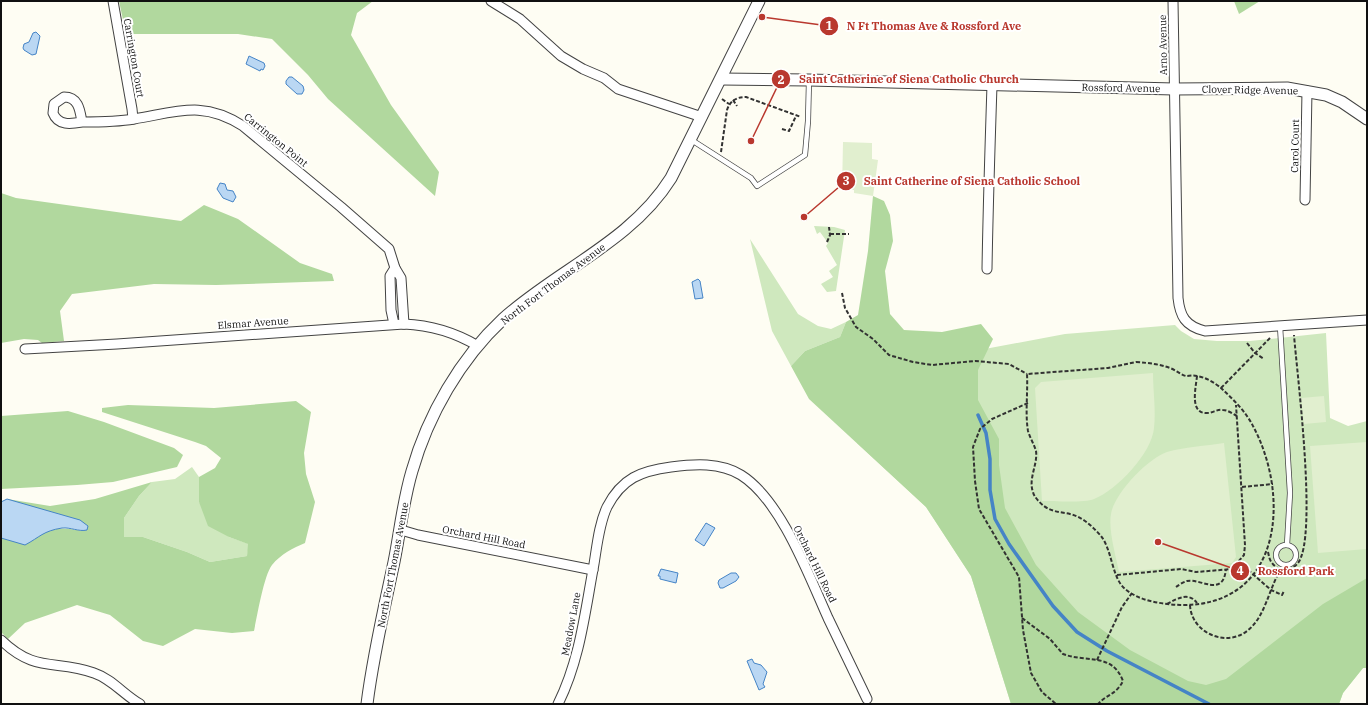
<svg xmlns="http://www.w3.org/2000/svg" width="1368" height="705" font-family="'IBM Plex Serif',serif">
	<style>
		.green { fill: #cfe8be }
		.forest { fill: #b1d89e }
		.pitch { fill: #e1efcf }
		.water { fill: #bad7f3; stroke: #4584c6 }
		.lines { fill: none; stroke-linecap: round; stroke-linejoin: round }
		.stream { stroke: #4584c6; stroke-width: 3.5 }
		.service-casing { stroke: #434343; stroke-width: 6 }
		.minor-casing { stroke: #434343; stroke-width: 11 }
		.tertiary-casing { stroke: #434343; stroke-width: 13 }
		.path { stroke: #323232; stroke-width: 2; stroke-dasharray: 4 2; stroke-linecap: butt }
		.service { stroke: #fff; stroke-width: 4.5 }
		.minor { stroke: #fff; stroke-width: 9 }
		.tertiary { stroke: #fff; stroke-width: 11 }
		.labels { text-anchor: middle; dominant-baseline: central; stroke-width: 4; stroke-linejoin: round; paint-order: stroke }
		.street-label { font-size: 10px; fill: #101010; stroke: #fff }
		.leader { fill: none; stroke: #b9382e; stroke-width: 1.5 }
		.callout-dot { fill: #b9382e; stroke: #fff; stroke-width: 1.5 }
		.mark-label { font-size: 12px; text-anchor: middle; font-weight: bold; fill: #fff }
		.callout-label { font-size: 11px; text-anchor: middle; font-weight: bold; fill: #b9382e; stroke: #fff; stroke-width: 4; stroke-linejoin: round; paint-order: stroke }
	</style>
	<rect width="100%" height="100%" fill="#fefdf3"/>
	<g class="green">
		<polygon points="814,226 834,227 845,230 836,291 827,292 821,284 833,277 829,271 837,265 826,246 828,243 820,232 817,234"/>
		<polygon points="750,239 798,314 818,326 831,329 846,322 840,337 805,351 791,366 772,331"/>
		<polygon points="1175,325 1181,331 1194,339 1217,341 1250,341 1326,333 1330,418 1348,426 1367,421 1367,668 1363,668 1343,693 1339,704 1011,704 971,576 926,507 857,443 958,354 1065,334"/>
		<polygon points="192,467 199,477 199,502 229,537 249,544 247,556 210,562 187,552 143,537 124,537 124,518 139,496 152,482 175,479"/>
	</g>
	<g class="forest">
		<polygon points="119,1 373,1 357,13 351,35 391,105 439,172 435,196 328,99 308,75 272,39 238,34 126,34"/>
		<polygon points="1234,1 1260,1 1239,14"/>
		<polygon points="1,193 16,198 181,221 204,205 238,219 300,263 332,274 334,281 216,285 154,284 72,294 60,311 64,341 42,343 38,340 24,339 1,343"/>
		<polygon points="873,196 884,201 890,215 893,241 885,271 890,314 904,330 942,332 981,324 993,339 978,370 978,400 999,439 999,465 1005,508 1036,565 1078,612 1130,650 1188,681 1206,685 1226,679 1323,604 1367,578 1367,668 1363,668 1343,693 1339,704 1011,704 971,576 926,507 809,399 791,366 805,351 840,337 846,322 858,315 868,251"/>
		<path d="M296,401L311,412L304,453L306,474L315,502L305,543C293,548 281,554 272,565C264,575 257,617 254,631L232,633L195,629L163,646L143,641L110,615L77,605L25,623L8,639L1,632V538L25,544C32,541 35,537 41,533C53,526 70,529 83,531L28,506L7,499L50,506L95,499L152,482L139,496L124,518V537H143L187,552L210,562L247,556L248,544L229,537L208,526L199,502V477L215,468L221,458L206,446L195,442L102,412V408L128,405L214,408Z"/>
		<polygon points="68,411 104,422 174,448 183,455 177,467 113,482 77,485 1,489 1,416"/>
	</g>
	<g class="pitch">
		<polygon points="843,142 872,143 872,159 878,160 873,196 854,193 854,190 842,190"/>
		<path d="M1153,373C1153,391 1156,410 1154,428C1152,453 1117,490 1094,499C1085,503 1054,501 1042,501L1035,388L1041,382Z"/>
		<polygon points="1324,396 1326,422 1304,424 1301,398"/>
		<polygon points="1367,442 1367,549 1318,553 1310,446"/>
		<path d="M1224,443L1236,557L1232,563L1119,572C1116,556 1108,530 1111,514C1114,494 1147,459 1167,452C1184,447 1206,446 1224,443Z"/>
	</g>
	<g class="water">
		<polygon points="36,32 40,36 36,54 32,55 24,50 23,48 24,44 29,42 33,33"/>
		<polygon points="249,56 264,63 265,66 263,70 261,69 260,71 246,64"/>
		<polygon points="289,77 292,77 303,86 304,90 302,94 297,94 286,84 286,81"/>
		<polygon points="220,183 225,184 227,190 233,191 236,197 233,202 223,198 217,189"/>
		<polygon points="698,279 700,281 703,298 695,299 692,282"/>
		<path d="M7,499L80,520L88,526L87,530C79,532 70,527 62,528C43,531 40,537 25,545L1,538V502Z"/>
		<polygon points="706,523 715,528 704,546 695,540"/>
		<polygon points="661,569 678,573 676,583 660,579 660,576 658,576"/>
		<polygon points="731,573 736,573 739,577 736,581 723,588 720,588 718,583 719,580"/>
		<polygon points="752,659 754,663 761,665 767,672 763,684 765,687 759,690 747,661"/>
	</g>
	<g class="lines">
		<polyline class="stream" points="978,415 986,433 990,459 990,490 995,519 1009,544 1053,606 1077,632 1107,651 1209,704"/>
		<defs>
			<g id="service">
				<polyline points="690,139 751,178 757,186 805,155 808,121 809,80"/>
				<polyline points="1280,326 1290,493 1287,545"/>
				<circle cx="1286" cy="555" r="10"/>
			</g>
			<g id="minor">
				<polyline points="113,1 132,109 133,119"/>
				<polyline points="491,1 520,19 561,56 583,69 604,78 618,89 702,117"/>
				<path d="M1173,1L1178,298C1180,316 1185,326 1205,331L1367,320"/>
				<path d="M82,122C71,124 58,126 53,113L54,104L64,97C79,97 80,111 82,122C99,122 117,122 134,119C177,112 203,100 243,126L341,207L389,249L395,268L401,278L404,324"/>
				<polyline points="1305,200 1307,91"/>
				<path d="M987,269C988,208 990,146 992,85"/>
				<polyline points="394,324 391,310 390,276 395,268"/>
				<path d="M25,349L117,344L404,324C429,325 456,333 478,346"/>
				<polyline points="401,530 418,535 593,570"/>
				<path d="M1,640C36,674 56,659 94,673C112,679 124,695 140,704"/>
				<path d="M558,704C580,660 585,612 594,564C597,546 599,524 607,507C622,478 641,471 671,467C694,464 720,462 741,475C781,500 809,576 828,618C841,645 854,672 867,699"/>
			</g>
			<g id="tertiary">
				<polyline points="721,79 809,80 1174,89 1287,88 1326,95 1342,102 1367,119"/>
				<path d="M367,704C373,656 384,609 394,562C400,532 403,501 412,471C428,415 460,359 503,319C557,270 631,242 671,178L759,1"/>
			</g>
		</defs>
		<use href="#service" class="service-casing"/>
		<use href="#minor" class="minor-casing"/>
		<use href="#tertiary" class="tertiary-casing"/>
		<g class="path">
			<polyline points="722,99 729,104"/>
			<polyline points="733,100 737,106"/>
			<polyline points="782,129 789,131 796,116"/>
			<path d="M721,152L727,110C730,101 736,97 746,97L801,117"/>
			<polyline points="830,234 849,234"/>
			<polyline points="827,242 830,235 829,227"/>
			<polyline points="842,293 845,308 856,327 873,339 889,355 913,362 932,365 975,361 1009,364 1027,374"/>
			<polyline points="1247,343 1255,353 1264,359"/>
			<path d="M1136,362C1149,363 1159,364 1170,368C1176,370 1181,375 1186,376C1189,376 1193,375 1197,376C1205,377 1215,383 1221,388C1233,399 1246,412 1253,426C1291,497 1282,607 1180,605C1161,604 1138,601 1124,588C1112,577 1112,550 1101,536C1093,527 1083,517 1070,514C1061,512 1052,512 1044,506C1040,503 1034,497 1033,492C1028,479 1038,464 1036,451C1034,444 1030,438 1028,431C1025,413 1028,392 1027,374L1108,368Z"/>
			<path d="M1197,376C1196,387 1189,414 1207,413C1213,413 1217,409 1223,410C1228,410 1233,414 1237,416"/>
			<polyline points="1221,388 1270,338"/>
			<polyline points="1028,403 992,419 980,429 973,447 975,481 979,509 1019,577 1023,630 1031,673 1042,692 1056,704"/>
			<polyline points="1242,487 1273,484"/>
			<path d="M1268,552C1269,556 1269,559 1272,563C1276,568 1281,571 1288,569C1292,568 1296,566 1298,563C1318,537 1297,374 1294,335"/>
			<polyline points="1239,562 1271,590 1282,595 1284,591"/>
			<polyline points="1117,575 1181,569 1196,572 1232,569 1244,555 1245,545 1236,405"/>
			<path d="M1176,587C1179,585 1183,582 1187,581C1201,578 1223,598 1226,569"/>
			<path d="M1167,604C1178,598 1189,592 1197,603"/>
			<path d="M1190,605C1191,632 1225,648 1247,631C1267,616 1269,584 1284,565"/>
			<path d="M1022,618L1050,639L1063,654C1086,663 1112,652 1123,681C1116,695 1107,694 1098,704"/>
			<polyline points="1097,660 1122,607 1132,593"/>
		</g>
		<use href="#service" class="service"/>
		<use href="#minor" class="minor"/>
		<use href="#tertiary" class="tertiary"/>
	</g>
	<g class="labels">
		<g class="street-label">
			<text transform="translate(1163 45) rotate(-91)">Arno Avenue</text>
			<text transform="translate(134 58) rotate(80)">Carrington Court</text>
			<text transform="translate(1121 88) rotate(1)">Rossford Avenue</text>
			<text transform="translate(1250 90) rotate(1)">Clover Ridge Avenue</text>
			<text transform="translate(276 140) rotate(39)">Carrington Point</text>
			<text transform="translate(1295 146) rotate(-89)">Carol Court</text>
			<text transform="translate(553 284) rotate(-37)">North Fort Thomas Avenue</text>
			<text transform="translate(253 323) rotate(-4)">Elsmar Avenue</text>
			<text transform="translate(484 537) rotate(11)">Orchard Hill Road</text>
			<text transform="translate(815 564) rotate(64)">Orchard Hill Road</text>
			<text transform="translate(393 565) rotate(-79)">North Fort Thomas Avenue</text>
			<text transform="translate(571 624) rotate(-79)">Meadow Lane</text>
		</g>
	</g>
	<path class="leader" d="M762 17L829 26M751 141L781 79M804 217L846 181M1158 542L1240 571"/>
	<g class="callout-dot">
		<circle cx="762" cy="17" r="4"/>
		<circle cx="751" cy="141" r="4"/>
		<circle cx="804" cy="217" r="4"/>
		<circle cx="1158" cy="542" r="4"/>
		<circle cx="829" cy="26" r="10"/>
		<circle cx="781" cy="79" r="10"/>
		<circle cx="846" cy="181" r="10"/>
		<circle cx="1240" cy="571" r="10"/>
	</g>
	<g class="mark-label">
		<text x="829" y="30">1</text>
		<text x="781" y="84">2</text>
		<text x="846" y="185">3</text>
		<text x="1240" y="575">4</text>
	</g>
	<g class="callout-label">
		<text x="934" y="30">N Ft Thomas Ave &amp; Rossford Ave</text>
		<text x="909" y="83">Saint Catherine of Siena Catholic Church</text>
		<text x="972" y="185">Saint Catherine of Siena Catholic School</text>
		<text x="1296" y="575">Rossford Park</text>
	</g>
	<rect width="1368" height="705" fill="none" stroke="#101010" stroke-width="4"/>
</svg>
